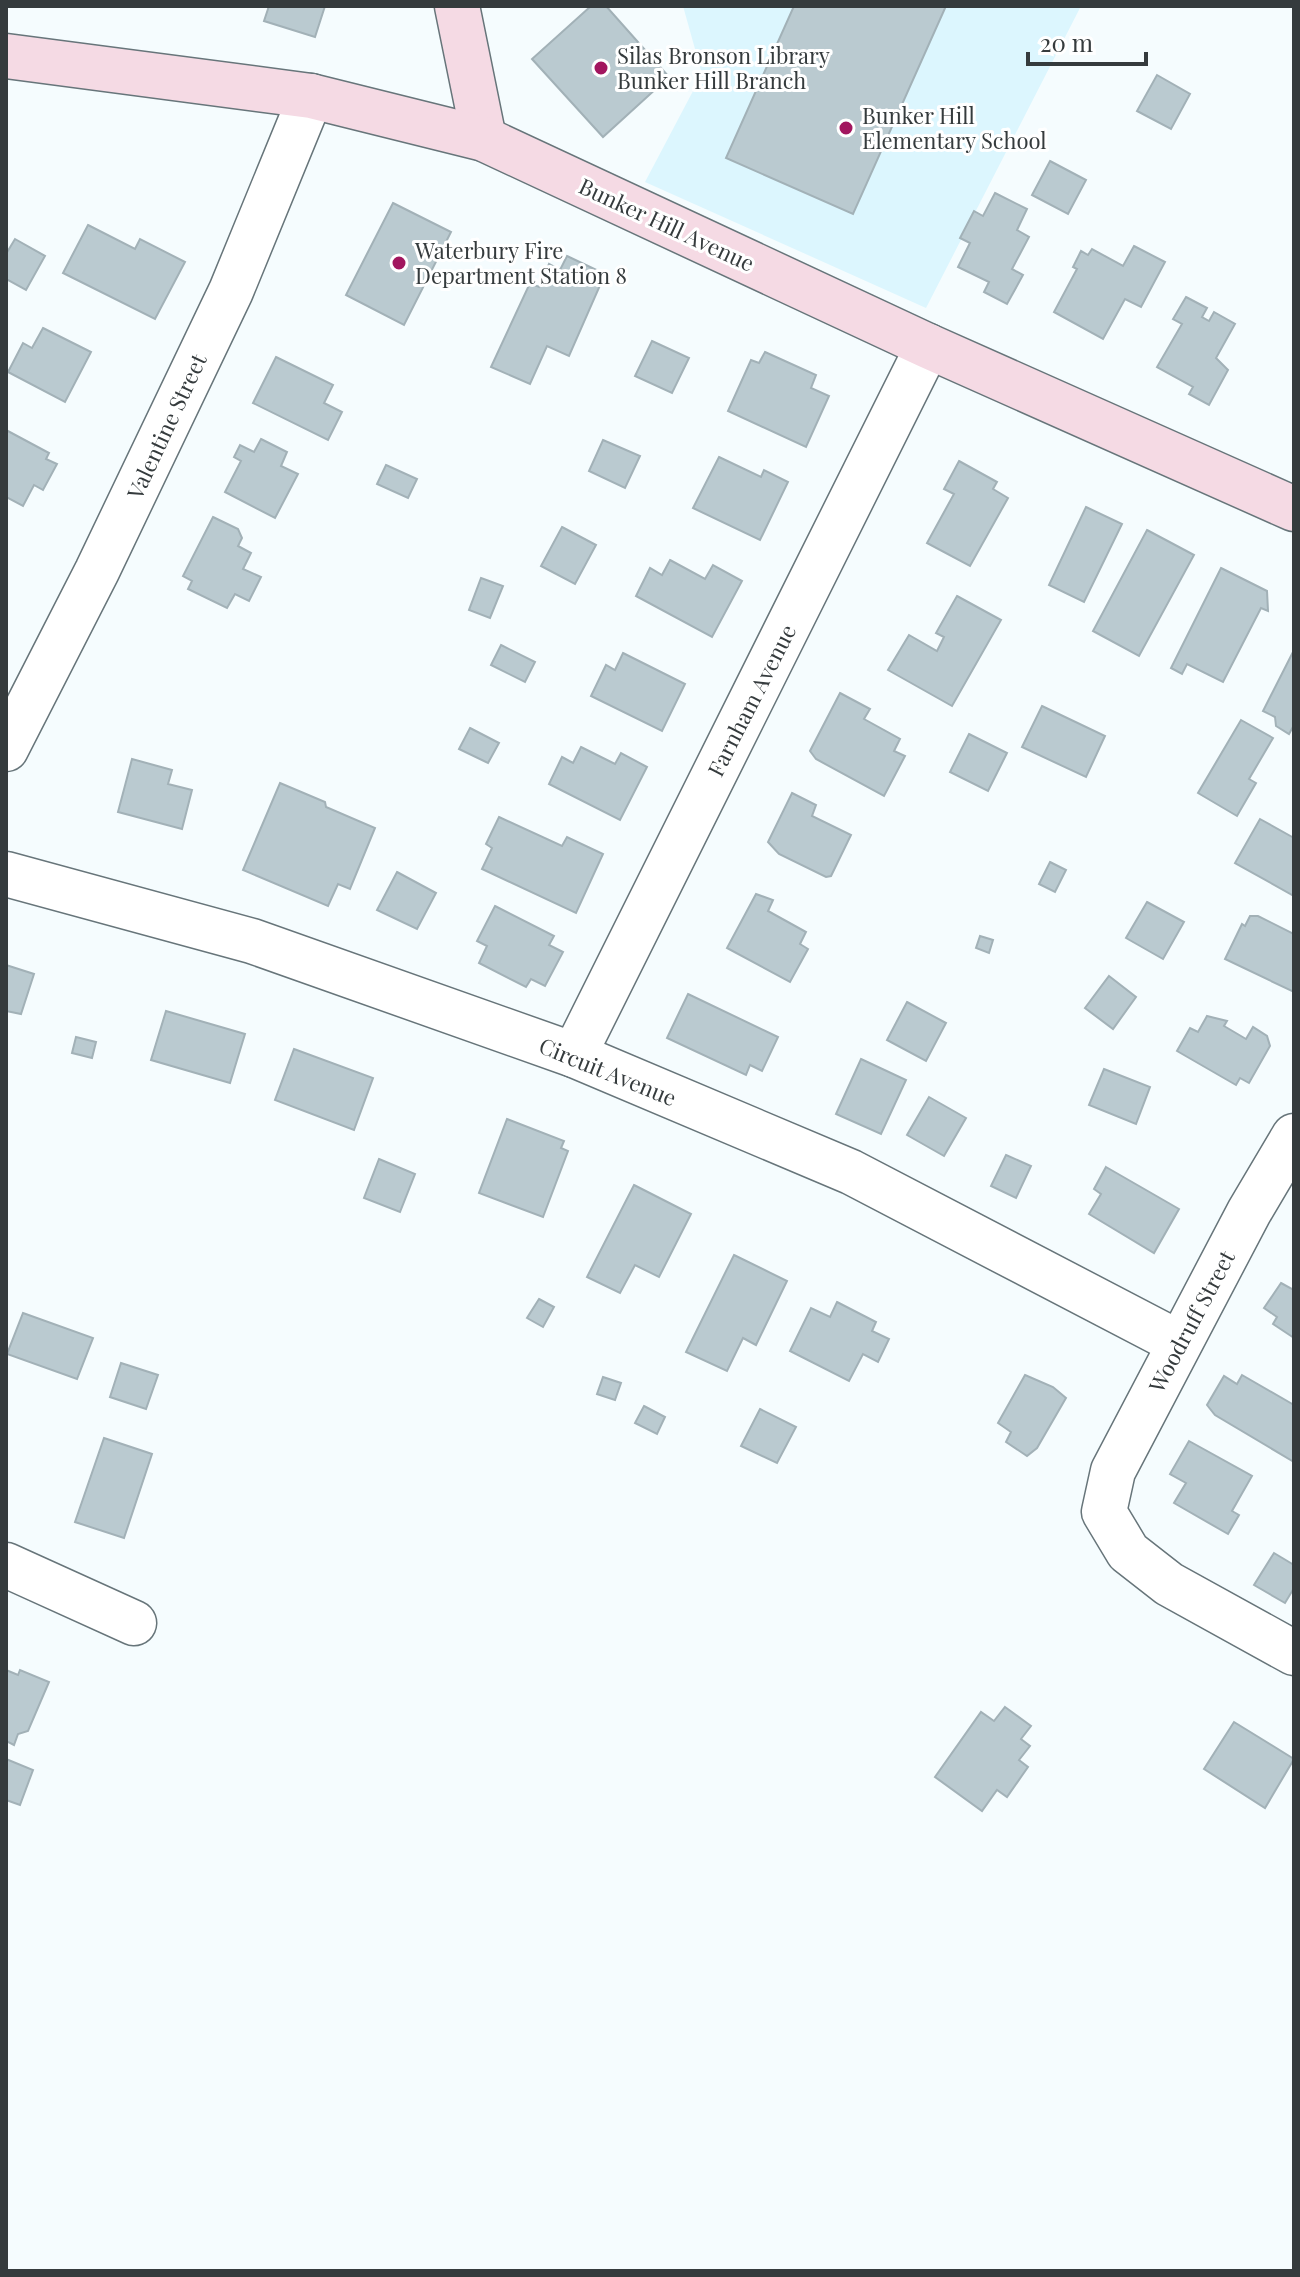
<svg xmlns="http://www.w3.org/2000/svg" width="1300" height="2277" font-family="'Playfair Display',serif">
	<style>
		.built { fill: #dcf6fe }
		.building { fill: #bacad0; stroke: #a2b1b7; stroke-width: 2 }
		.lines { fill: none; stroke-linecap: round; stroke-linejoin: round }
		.street-casing { stroke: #67757a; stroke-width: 47 }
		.secondary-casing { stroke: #67757a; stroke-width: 47 }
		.street { stroke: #fff; stroke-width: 44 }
		.secondary { stroke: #f5dae4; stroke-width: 44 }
		.poi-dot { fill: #a2165f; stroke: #fff; stroke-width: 3 }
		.labels { text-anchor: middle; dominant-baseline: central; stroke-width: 6; stroke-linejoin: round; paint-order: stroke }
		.poi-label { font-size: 22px; fill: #353b3d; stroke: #fff; text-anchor: start }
		.street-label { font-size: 22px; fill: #353b3d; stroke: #fff }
	</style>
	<rect width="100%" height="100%" fill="#f5fcfe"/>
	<polygon class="built" points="683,6 1081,6 926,308 645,182 702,74"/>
	<g class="building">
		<polygon points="269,6 325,6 315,37 264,21"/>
		<polygon points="591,6 606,6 669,77 603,137 532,59"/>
		<polygon points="794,6 946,6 853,214 726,158"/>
		<polygon points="1157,75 1190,94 1171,129 1137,111"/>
		<polygon points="1050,161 1086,180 1068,214 1032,195"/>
		<polygon points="995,193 1027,209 1017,230 1029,237 1012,269 1023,275 1007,304 984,292 989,282 958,267 970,243 960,238 974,211 983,216"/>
		<polygon points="393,203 451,232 404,325 346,295"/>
		<polygon points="88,225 135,249 140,239 185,262 155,319 63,273"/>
		<polygon points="15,239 45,256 26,290 6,279 6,254"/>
		<polygon points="1134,246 1165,262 1141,307 1125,299 1103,339 1054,312 1077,269 1073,267 1081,251 1088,255 1092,249 1123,266"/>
		<polygon points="567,256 605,274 569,356 547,346 530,384 491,367 530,283 539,287 549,264 560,270"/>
		<polygon points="1186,297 1207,308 1202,317 1209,321 1214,312 1235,324 1216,358 1228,370 1209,405 1189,394 1193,387 1157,367 1182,324 1173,319"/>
		<polygon points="43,328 91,352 65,402 8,372 23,343 32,348"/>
		<polygon points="652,341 689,358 672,393 635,376"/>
		<polygon points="765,352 816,375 811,388 829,396 806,447 728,411 751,360 759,363"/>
		<polygon points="276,357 333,385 324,403 342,412 328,440 253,403"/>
		<polygon points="6,430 49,453 46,459 57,464 43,490 34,485 23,506 6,497"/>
		<polygon points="261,439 287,452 281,466 298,474 275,518 225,492 241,461 234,457 240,445 254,452"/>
		<polygon points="603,440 640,456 625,488 589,471"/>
		<polygon points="719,457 761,477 764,470 788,482 760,540 693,508"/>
		<polygon points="959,461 997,482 993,489 1008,498 970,566 927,543 954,494 944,489"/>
		<polygon points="386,465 417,479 408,498 377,484"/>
		<polygon points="1086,507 1122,524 1084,602 1049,585"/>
		<polygon points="213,517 238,529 242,538 238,546 251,553 243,569 261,577 249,601 235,594 227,608 188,589 192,581 183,576"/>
		<polygon points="562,527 596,545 575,584 541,566"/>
		<polygon points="1147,530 1194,555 1139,656 1093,631"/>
		<polygon points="670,560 705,579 713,565 742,581 712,637 636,596 650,568 662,575"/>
		<polygon points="1221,568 1267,591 1268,611 1261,608 1223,682 1187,664 1182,674 1171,668"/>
		<polygon points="481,578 503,586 490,618 469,610"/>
		<polygon points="957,596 1001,620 952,706 888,670 909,635 937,651 944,637 936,633"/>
		<polygon points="501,645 535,662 525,682 491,665"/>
		<polygon points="1294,650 1294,725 1289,734 1276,726 1275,717 1263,711"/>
		<polygon points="623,653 685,684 662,731 591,696 606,665 615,670"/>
		<polygon points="840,693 870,709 864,719 900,739 894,751 905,756 884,796 816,759 810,751"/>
		<polygon points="1042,706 1105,736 1086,777 1022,747"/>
		<polygon points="1241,720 1273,738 1249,779 1256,783 1237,816 1198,793"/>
		<polygon points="470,728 499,743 488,763 459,749"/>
		<polygon points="969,734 1007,753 988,791 950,772"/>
		<polygon points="581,747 615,764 621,753 647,767 620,820 549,784 562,757 573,763"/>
		<polygon points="132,759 172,770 168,784 192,790 182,829 118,812"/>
		<polygon points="280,783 325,802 326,807 375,828 350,889 338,884 328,906 243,870"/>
		<polygon points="792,793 816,805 812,816 851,835 831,876 826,877 779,854 768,842"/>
		<polygon points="499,817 562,846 567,837 603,854 576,913 482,869 492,848 486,844"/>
		<polygon points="1260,819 1294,838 1294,896 1235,863"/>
		<polygon points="1050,862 1066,870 1055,892 1039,884"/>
		<polygon points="397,872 436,893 417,929 377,910"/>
		<polygon points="756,894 773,900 768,911 806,932 800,944 808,949 790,982 727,948"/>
		<polygon points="1147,902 1184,922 1163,959 1126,938"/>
		<polygon points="495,906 554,936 549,945 563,952 545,986 531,979 526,987 479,963 487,946 477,941"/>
		<polygon points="1250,916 1258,916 1294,934 1294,992 1225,959 1242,924 1245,926"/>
		<polygon points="980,936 993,940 989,953 976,948"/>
		<polygon points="6,965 34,974 21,1014 6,1011"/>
		<polygon points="1109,976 1136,997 1113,1029 1085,1008"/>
		<polygon points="688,994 778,1037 762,1071 750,1065 746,1075 667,1038"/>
		<polygon points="907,1002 946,1023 926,1061 887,1040"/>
		<polygon points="166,1011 245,1034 230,1083 151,1060"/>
		<polygon points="1207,1016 1227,1021 1224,1026 1246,1039 1253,1027 1267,1036 1270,1046 1249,1083 1240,1078 1236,1085 1177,1051 1190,1028 1198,1032"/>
		<polygon points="76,1037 96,1042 92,1058 72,1053"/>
		<polygon points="294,1049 373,1078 354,1130 275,1100"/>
		<polygon points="861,1059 906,1080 881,1134 836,1114"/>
		<polygon points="1104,1069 1150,1087 1136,1124 1089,1105"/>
		<polygon points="929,1097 966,1118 944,1156 907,1135"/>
		<polygon points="507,1119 564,1141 561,1148 568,1151 543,1217 479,1193"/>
		<polygon points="1006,1155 1031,1166 1016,1198 991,1186"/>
		<polygon points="379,1159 415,1174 400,1212 364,1198"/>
		<polygon points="1106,1167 1179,1209 1154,1253 1089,1214 1101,1194 1094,1189"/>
		<polygon points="634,1185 691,1214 659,1277 635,1265 620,1293 587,1277"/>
		<polygon points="734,1255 787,1281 756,1345 743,1338 727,1371 686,1352"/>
		<polygon points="1281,1283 1294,1290 1294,1338 1273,1324 1277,1317 1264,1308"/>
		<polygon points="539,1299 554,1307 543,1327 527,1318"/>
		<polygon points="837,1302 876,1322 872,1331 889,1339 878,1362 863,1354 849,1381 790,1351 811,1308 830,1317"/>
		<polygon points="23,1313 93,1338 77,1379 7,1354"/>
		<polygon points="121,1363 158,1375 146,1409 110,1397"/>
		<polygon points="1025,1375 1053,1387 1066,1398 1037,1448 1027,1456 1006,1442 1011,1432 998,1423"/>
		<polygon points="1242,1375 1294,1405 1294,1462 1215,1415 1207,1405 1224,1376 1237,1384"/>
		<polygon points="603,1377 621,1383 615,1400 597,1394"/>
		<polygon points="644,1406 665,1417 657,1434 635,1423"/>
		<polygon points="760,1409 796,1427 777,1463 741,1446"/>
		<polygon points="104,1438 152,1454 124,1538 75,1522"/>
		<polygon points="1189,1441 1252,1476 1232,1511 1239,1515 1228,1534 1174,1503 1186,1483 1170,1474"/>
		<polygon points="1274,1553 1294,1565 1294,1588 1285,1603 1254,1585"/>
		<polygon points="6,1670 18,1675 20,1670 49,1682 28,1731 18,1734 14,1745 6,1741"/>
		<polygon points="1005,1707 1031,1726 1021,1739 1030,1746 1019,1760 1028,1767 1007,1797 997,1790 982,1811 935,1777 981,1712 994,1721"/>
		<polygon points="1234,1722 1294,1759 1265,1808 1204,1769"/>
		<polygon points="6,1759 33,1770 20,1805 6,1800"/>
	</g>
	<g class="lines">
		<defs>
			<g id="street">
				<polyline points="6,749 97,571 231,291 311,96"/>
				<polyline points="6,874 252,941 574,1055 851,1172 1179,1343"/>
				<polyline points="574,1055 928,346"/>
				<polyline points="1294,1136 1249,1212 1113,1471 1104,1512 1128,1552 1169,1584 1294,1653"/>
				<polyline points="6,1565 134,1623"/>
			</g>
			<g id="secondary">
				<polyline points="457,6 484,139"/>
				<polyline points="6,56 311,96 484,139 928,346 1294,509"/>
			</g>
		</defs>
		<use href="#street" class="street-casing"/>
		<use href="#secondary" class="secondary-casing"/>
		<use href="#street" class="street"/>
		<use href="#secondary" class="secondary"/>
	</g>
	<g class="poi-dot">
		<circle cx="601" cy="68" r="8"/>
		<circle cx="846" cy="128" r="8"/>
		<circle cx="399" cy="263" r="8"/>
	</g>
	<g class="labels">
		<g class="poi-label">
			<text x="617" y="55">Silas Bronson Library<tspan x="617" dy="25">Bunker Hill Branch</tspan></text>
			<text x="862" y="115">Bunker Hill<tspan x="862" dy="25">Elementary School</tspan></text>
			<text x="415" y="250">Waterbury Fire<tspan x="415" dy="25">Department Station 8</tspan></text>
		</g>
		<g class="street-label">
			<text transform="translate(667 224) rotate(25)">Bunker Hill Avenue</text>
			<text transform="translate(166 426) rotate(-65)">Valentine Street</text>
			<text transform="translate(751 700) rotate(-63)">Farnham Avenue</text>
			<text transform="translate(608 1071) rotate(22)">Circuit Avenue</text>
			<text transform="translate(1191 1321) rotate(-62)">Woodruff Street</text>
		</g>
	</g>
	<rect width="1300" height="2277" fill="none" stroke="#353b3d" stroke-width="16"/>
	<path d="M1028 52v12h118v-12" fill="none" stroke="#353b3d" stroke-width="4"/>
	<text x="1040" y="52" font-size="24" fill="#353b3d" stroke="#ffffff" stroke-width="6" paint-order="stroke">20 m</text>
</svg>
